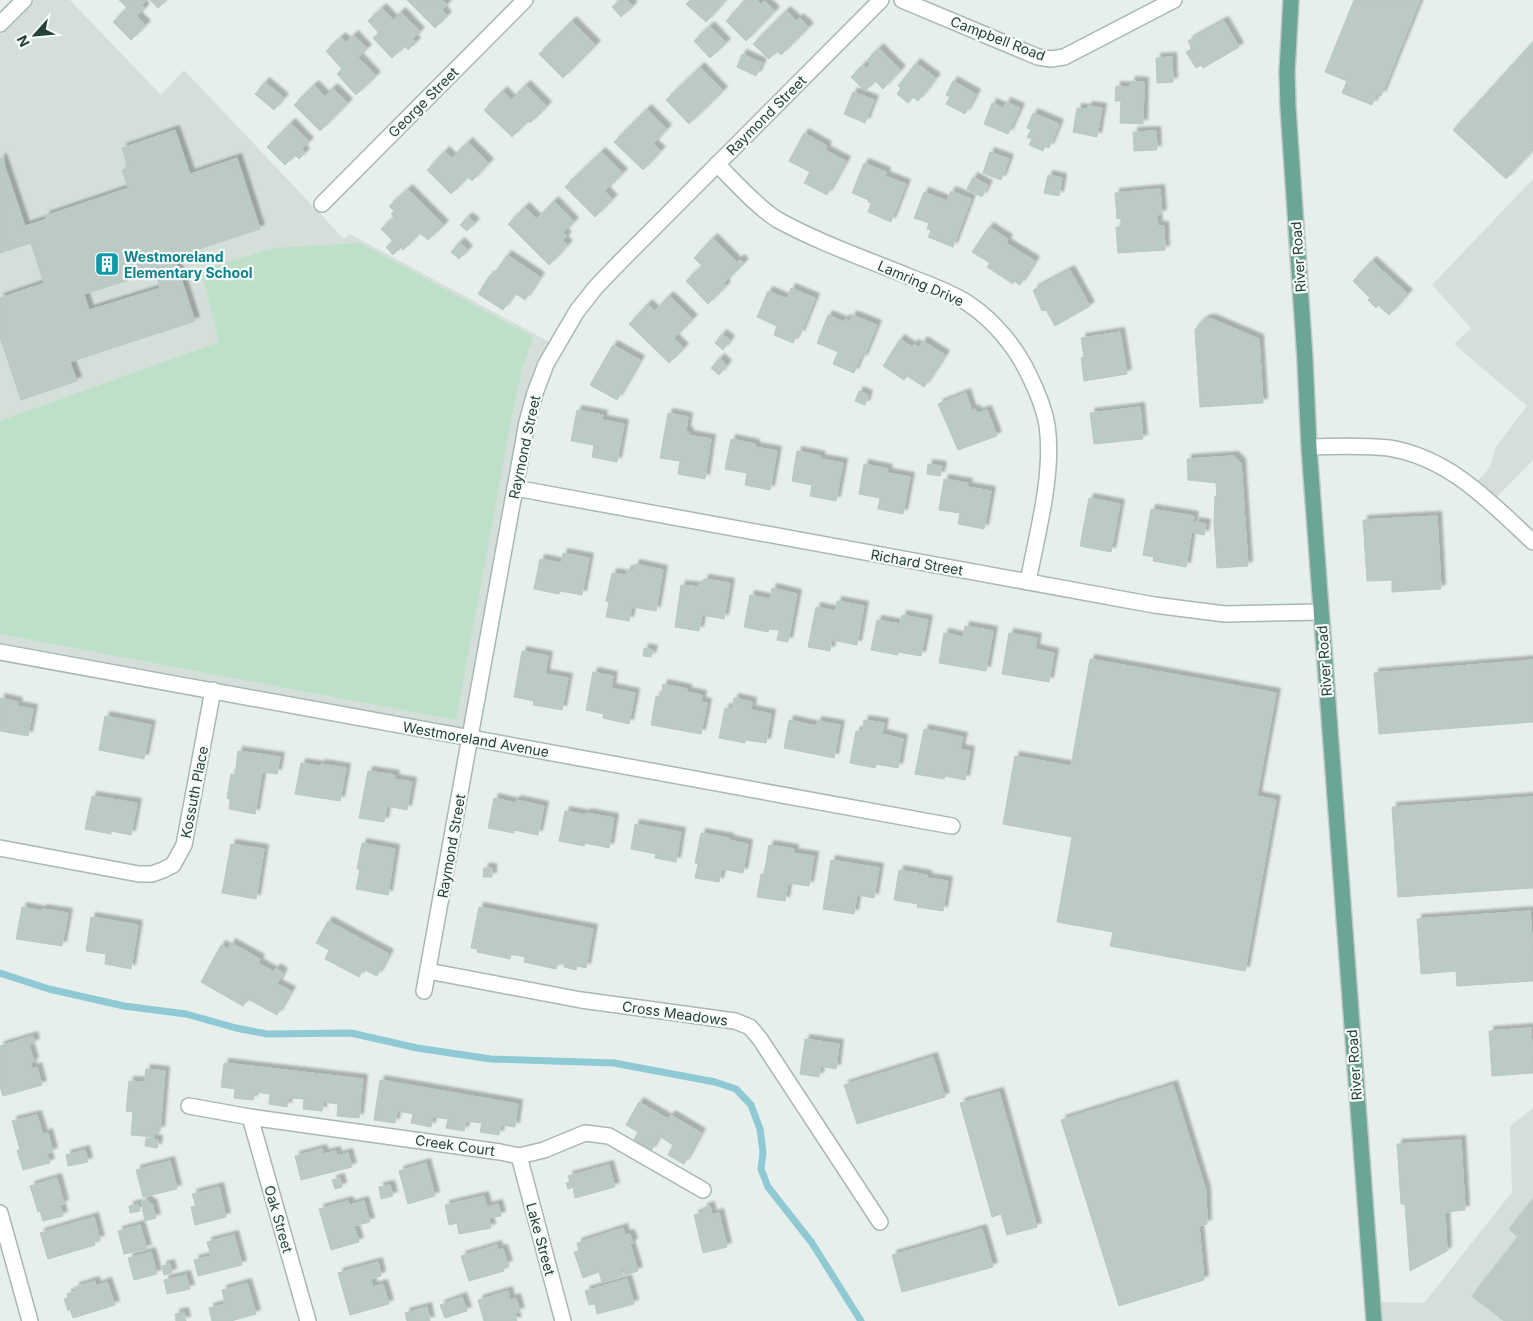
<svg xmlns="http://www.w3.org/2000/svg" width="1533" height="1321" font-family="Inter,sans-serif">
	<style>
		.built { fill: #d4dfda }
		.green { fill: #bfe0c8 }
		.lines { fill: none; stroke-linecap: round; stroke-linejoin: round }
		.stream { stroke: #8ec9d4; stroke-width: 7 }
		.building { fill: #bbcac4; stroke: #b8c9c2; fill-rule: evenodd; filter: url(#shadow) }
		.minor-casing { stroke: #a8b8b2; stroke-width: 18 }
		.major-casing { stroke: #c2cac8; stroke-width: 18 }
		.minor { stroke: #fff; stroke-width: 15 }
		.major { stroke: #6aa596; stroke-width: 15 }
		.labels { text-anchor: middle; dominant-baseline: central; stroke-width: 4.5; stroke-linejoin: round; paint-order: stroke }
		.street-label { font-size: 14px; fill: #24423a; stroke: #f7fbf9 }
		.culture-label { font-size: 14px; font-weight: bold; fill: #0d838f; stroke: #f7fbf9; text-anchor: start }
	</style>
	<defs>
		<filter id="shadow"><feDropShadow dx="4.5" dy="-4.5" stdDeviation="1" flood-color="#0004"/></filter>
	</defs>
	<rect width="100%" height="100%" fill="#e6efeb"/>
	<g class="built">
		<polygon points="24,0 70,0 161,95 184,70 344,239 350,234 555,345 546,364 470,738 0,652 0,24"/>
		<polygon points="1533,179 1533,460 1491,503 1472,486 1487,471 1491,464 1496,447 1527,406 1454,344 1471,328 1432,285"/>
		<polygon points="1533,1108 1533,1321 1374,1321 1372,1302 1424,1303 1512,1192 1510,1126"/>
	</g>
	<polygon class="green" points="360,243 533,337 522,370 514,405 456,720 0,634 0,421 219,342 201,270 274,248"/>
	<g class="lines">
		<polyline class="stream" points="0,973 49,989 124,1006 186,1014 236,1028 267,1034 351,1033 417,1048 491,1059 614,1063 715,1082 736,1089 751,1105 760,1129 763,1152 761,1169 768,1187 812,1243 861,1321"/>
	</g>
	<g class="building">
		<polygon points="119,0 147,0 142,5 145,8 137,16 146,25 131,40 113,22 127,8"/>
		<polygon points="150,0 166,0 158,8"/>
		<polygon points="407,0 443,0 447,4 442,10 447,16 435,28"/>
		<polygon points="620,0 627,0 633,6 621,17 612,7"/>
		<polygon points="690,0 726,0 706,22 686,4"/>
		<polygon points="745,0 757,0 761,4 764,1 775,11 746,41 726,21"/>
		<polygon points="1354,0 1420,0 1381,96 1377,94 1372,105 1342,93 1347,81 1325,72"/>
		<polygon points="382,8 393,20 401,12 420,32 413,39 416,42 408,50 405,46 392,58 373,38 379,33 368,21"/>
		<polygon points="786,11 797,21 799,18 809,27 781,55 777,51 769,59 753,44"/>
		<polygon points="572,21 596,45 563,78 539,54"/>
		<polygon points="1224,21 1239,47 1203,68 1201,65 1196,68 1186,52 1192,49 1188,41"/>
		<polygon points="710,26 726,43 710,58 694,41"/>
		<polygon points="354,35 367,49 358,57 376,76 356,95 337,74 342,69 326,51 341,37 346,42"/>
		<polygon points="1533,42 1533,150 1506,179 1453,130"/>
		<polygon points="879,48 901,70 883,89 875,81 865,91 851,77 863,65 866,68 870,64 867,60"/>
		<polygon points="742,54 762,63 756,76 737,67"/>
		<polygon points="1172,57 1173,82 1157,83 1156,58"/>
		<polygon points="916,63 936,78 918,101 913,97 908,103 897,94 901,88 898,86"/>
		<polygon points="700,67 723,91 689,124 666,100"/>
		<polygon points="953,81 976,94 965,114 946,104 950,97 946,95"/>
		<polygon points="1131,81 1144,82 1143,124 1120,123 1121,101 1115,101 1116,86 1130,87"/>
		<polygon points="265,82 284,98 274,110 255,94"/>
		<polygon points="314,85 325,96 333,88 348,103 320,131 294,105"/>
		<polygon points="526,85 547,106 530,123 528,121 512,137 484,110 503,91 511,100"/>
		<polygon points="853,92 874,100 865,123 844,114"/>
		<polygon points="1006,102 1020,108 1008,134 984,124 992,103 1004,108"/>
		<polygon points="1088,106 1102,108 1097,137 1073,132 1077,108 1087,109"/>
		<polygon points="647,109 667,129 653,144 661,151 643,170 614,142"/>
		<polygon points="1033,113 1059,124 1049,148 1045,146 1043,151 1029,145 1032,139 1027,137 1031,130 1027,128"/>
		<polygon points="291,123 309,142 302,149 305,153 299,159 295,155 285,165 267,147"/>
		<path d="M175,130L190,174L237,158L260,229L174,257L195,321L70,362L77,381L21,400L0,337V298L44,283L31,243L0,253V159L2,158L25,226L46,219L45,216L128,188L122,170L128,168L122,148ZM155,272L160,288L89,310L84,294Z"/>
		<polygon points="1156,131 1157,150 1134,151 1133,132"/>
		<polygon points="804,133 827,146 825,150 846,161 827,195 804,183 810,172 789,161"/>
		<polygon points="468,142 489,163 472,181 468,177 451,194 427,170 445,151 452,158"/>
		<polygon points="601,152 623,173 605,191 613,199 595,217 565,187"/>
		<polygon points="990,152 1009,159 1001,180 983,173"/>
		<polygon points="864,163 886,172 885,176 906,184 891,222 868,212 871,203 868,202 869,200 852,193"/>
		<polygon points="1048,175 1062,178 1059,196 1044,193"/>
		<polygon points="973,177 988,185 982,197 967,189"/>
		<polygon points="408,189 444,225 428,240 420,233 403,250 401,247 393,255 386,247 393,241 381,229 394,217 391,214 394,211 389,206"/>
		<polygon points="1160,189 1162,214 1157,215 1158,226 1164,226 1165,250 1118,253 1116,227 1121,227 1121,218 1117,219 1115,193"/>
		<polygon points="951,191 971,199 953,247 928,237 931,230 927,229 929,223 914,218 924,192 947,201"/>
		<polygon points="554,201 574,222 563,233 567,236 563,240 568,245 549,265 508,224 525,207 537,219"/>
		<polygon points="468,217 475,223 467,231 460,225"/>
		<polygon points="989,227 1008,239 1006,243 1035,261 1020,285 1014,281 1013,284 987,267 990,263 972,252"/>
		<polygon points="713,238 737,262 740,259 744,263 724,283 726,286 708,304 686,281 702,266 694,258"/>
		<polygon points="460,242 468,250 459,259 451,252"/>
		<polygon points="507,255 540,277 525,300 515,293 503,310 478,294 490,275 492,277"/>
		<polygon points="1372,261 1408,294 1389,315 1378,305 1376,308 1368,300 1370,298 1353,281"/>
		<polygon points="1070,270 1090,306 1055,326 1046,310 1042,311 1033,290"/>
		<polygon points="791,288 815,298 800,335 797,334 793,343 774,335 777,326 757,317 768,291 787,299"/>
		<polygon points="669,296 693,319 674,338 684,348 669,363 629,324 648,304 655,311"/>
		<polygon points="828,315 844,322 845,319 850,321 852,315 877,325 863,359 860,358 854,373 833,364 838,352 817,343"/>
		<polygon points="1206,319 1212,319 1259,339 1263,403 1200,407 1195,330 1199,324"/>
		<polygon points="1120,332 1127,374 1084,381 1081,358 1084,357 1081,338"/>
		<polygon points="722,334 730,340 723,350 715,343"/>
		<polygon points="900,339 912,347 914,344 919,347 923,341 945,355 924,387 907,376 904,380 883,366"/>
		<polygon points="613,345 640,360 617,400 590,385"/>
		<polygon points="720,358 727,365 719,375 711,368"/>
		<polygon points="859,391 868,395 865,405 855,401"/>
		<polygon points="966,393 972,411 975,409 977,413 987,410 997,436 958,450 938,404"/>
		<polygon points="1140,407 1143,439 1094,444 1090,413"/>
		<polygon points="577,410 603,415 602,420 624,424 617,462 592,457 594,445 571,441"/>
		<polygon points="668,413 688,417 686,431 689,432 688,435 711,439 705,479 678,474 680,461 660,458"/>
		<polygon points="731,439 755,444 755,447 777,451 770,490 745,485 747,473 725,469"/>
		<polygon points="797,451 821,456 820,459 843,463 836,501 810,496 812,485 792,481"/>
		<polygon points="1234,456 1241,463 1248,566 1217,568 1214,522 1215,496 1217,496 1216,483 1188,480 1187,459"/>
		<polygon points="864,464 888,469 887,473 910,477 903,514 878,509 880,498 859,494"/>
		<polygon points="928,464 942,466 940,476 927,474"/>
		<polygon points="944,479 968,483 967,487 991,491 984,529 958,524 960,513 939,510"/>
		<polygon points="1089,498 1120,504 1111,552 1080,546"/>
		<polygon points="1151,509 1194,516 1186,567 1153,561 1154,557 1143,555"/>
		<polygon points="1437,516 1441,589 1392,592 1392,580 1367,581 1363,520"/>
		<polygon points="1195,522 1206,524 1204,535 1193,533"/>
		<polygon points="563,553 589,558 582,595 560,591 559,594 534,589 540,559 561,563"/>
		<polygon points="635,564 663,570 656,611 632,607 629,621 606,617 609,602 606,601 612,573 626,575 627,570 633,571"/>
		<polygon points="704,579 730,583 724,619 702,615 699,631 675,627 681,585 699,587 699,584 703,585"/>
		<polygon points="772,588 797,594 788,642 777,640 779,630 769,629 768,632 744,627 750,595 770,599"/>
		<polygon points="837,601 864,606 857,645 832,640 830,651 808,647 816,607 835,611"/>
		<polygon points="902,615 928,620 921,656 898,652 898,655 871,650 877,620 900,624"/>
		<polygon points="965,626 993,631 986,671 939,663 944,633 963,637"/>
		<polygon points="1009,633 1037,638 1035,649 1054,653 1049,682 1002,674"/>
		<polygon points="644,648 653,650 651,657 643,656"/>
		<polygon points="522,651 548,656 545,674 568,678 562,710 533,705 534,701 514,697"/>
		<polygon points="1090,659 1276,693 1257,796 1276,800 1245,971 1110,946 1113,932 1057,922 1072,837 1003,824 1015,756 1071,766"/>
		<polygon points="1533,660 1533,722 1379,734 1374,673"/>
		<polygon points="593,672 613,676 611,688 635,693 629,724 603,718 604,714 586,710"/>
		<polygon points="663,684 687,689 687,692 702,695 701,702 707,703 701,734 651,725 656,696 661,697"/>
		<polygon points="0,698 18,702 17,706 33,709 28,736 0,731"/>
		<polygon points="734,698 752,702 751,710 771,714 766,743 745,740 745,743 719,738 725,708 732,709"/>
		<polygon points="105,716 151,725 144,759 99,750"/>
		<polygon points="789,720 816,726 817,721 840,725 834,758 784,748"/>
		<polygon points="864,720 884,723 882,734 903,739 898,768 876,764 875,768 850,763 856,731 862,732"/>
		<polygon points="924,729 963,737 960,749 970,751 965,780 945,776 944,779 915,774"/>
		<polygon points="238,751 280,757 277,774 262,772 255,814 229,809 230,799 227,798 231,774 235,775"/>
		<polygon points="301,763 320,766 321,764 346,768 340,801 295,794"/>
		<polygon points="368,771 395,775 394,779 412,782 407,810 387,806 384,822 359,818"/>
		<polygon points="92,796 137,803 131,835 111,831 111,834 85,829"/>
		<polygon points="1533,797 1533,888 1398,897 1392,807"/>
		<polygon points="494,798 515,803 516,800 544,806 538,835 514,830 514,833 488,828"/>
		<polygon points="565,811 586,815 586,813 614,818 609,848 585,843 584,846 559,841"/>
		<polygon points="635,824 681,832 676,862 655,858 656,854 631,849"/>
		<polygon points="701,833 729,838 729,840 748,844 743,873 722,869 719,882 695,878 698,864 695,863"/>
		<polygon points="362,843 395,849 388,895 356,889 360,869 357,869"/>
		<polygon points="231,844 264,849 256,899 222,893"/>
		<polygon points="769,845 794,849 793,853 814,856 809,886 788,883 785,901 757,897 761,874 764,874"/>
		<polygon points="831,860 879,868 874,898 857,895 854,914 823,909"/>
		<polygon points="484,868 492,868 492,877 483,877"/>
		<polygon points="899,870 927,875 927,878 948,881 943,911 917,907 918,904 894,900"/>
		<polygon points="22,907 42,911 42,909 68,913 62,946 16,939"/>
		<polygon points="479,907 593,929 586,968 577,966 576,970 564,967 564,964 558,963 556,969 524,962 525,957 511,954 510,959 477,952 478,949 471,948"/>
		<polygon points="1530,911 1533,952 1533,981 1457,986 1456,971 1421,974 1417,919"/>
		<polygon points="91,917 138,925 131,969 105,964 106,954 86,951"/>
		<polygon points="328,921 389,954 377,976 363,969 359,977 325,959 329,950 316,943"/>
		<polygon points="231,943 260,959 258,963 274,972 276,968 283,973 277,984 291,991 277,1015 248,999 243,1006 201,982 221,945 228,949"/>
		<polygon points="1531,1028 1533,1073 1492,1076 1489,1031"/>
		<polygon points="33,1036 35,1043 29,1045 34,1062 31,1063 32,1069 37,1067 42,1085 3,1096 0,1087 0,1046"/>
		<polygon points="805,1039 839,1044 836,1069 820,1066 819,1077 800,1074"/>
		<polygon points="933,1057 945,1097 857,1124 844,1085"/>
		<polygon points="224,1063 363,1079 359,1118 337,1116 338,1104 323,1102 322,1111 303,1109 304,1099 288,1098 287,1107 269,1104 270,1094 254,1092 253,1100 234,1098 235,1089 221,1087"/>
		<polygon points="146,1069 165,1071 160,1131 155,1130 154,1137 131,1135 133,1112 126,1111 129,1081 144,1082"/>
		<polygon points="380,1080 518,1104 515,1127 501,1125 499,1135 480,1132 482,1123 466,1121 464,1131 446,1128 448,1119 432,1117 431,1127 411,1123 413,1114 397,1111 395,1123 374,1120"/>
		<polygon points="1173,1085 1206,1191 1207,1224 1199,1226 1204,1280 1119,1306 1061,1120"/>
		<polygon points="999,1092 1037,1227 1007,1235 1001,1214 992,1217 960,1103"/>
		<polygon points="639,1102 668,1119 671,1115 701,1133 684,1164 668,1155 673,1145 659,1136 651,1151 633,1141 638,1132 626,1125"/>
		<polygon points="37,1115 43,1135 48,1133 53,1152 47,1154 50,1163 23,1170 17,1150 20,1150 12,1121"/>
		<polygon points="146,1138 158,1140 157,1148 145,1146"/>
		<polygon points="1461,1140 1465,1210 1445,1212 1447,1251 1410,1271 1405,1204 1401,1204 1397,1144"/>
		<polygon points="322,1149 324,1154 336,1151 337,1156 348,1153 352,1167 301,1180 295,1156"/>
		<polygon points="85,1150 88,1162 68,1166 66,1155"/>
		<polygon points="170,1161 177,1189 143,1197 136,1170"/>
		<polygon points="426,1163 435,1196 408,1204 399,1171"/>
		<polygon points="609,1165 615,1187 575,1198 573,1187 568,1189 566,1183 570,1182 568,1176"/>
		<polygon points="57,1178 64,1204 60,1205 63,1216 43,1221 40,1211 38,1212 30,1186"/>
		<polygon points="340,1178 342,1187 335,1189 332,1180"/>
		<polygon points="390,1185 393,1196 381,1199 379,1187"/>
		<polygon points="219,1187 226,1217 195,1225 191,1207 196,1206 192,1194"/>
		<polygon points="484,1196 487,1207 498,1204 501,1216 489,1218 491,1228 459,1234 457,1223 449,1225 445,1205"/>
		<polygon points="1533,1199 1533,1321 1504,1321 1472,1296 1518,1237 1509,1229"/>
		<polygon points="148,1200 149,1204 152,1203 156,1218 145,1221 141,1202"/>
		<polygon points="348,1201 350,1205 364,1201 370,1222 354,1226 359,1242 331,1250 319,1209"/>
		<polygon points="138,1204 140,1211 130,1213 129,1206"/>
		<polygon points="710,1206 712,1215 719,1213 727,1247 703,1253 694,1215 704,1212 703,1208"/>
		<polygon points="94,1217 100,1240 94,1241 95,1245 48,1259 40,1233"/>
		<polygon points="140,1225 147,1249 124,1254 118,1231"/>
		<polygon points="623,1228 625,1235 630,1234 633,1243 630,1244 638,1271 625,1275 624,1269 621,1270 623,1276 602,1282 599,1272 583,1278 574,1252 579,1251 577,1243"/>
		<polygon points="982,1229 993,1267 902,1292 892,1255"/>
		<polygon points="234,1235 242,1265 198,1276 194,1260 211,1256 207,1242"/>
		<polygon points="497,1245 498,1250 503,1249 508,1265 503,1266 504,1271 469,1281 461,1256"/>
		<polygon points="151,1252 157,1274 134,1280 128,1258"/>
		<polygon points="378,1262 381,1276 370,1279 373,1287 383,1284 389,1304 350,1315 338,1273"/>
		<polygon points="170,1264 172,1273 164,1275 162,1266"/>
		<polygon points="186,1275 190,1289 167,1294 164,1280"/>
		<polygon points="627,1279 634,1304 597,1314 595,1304 589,1305 585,1291"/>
		<polygon points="95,1281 96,1286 107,1282 115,1305 73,1318 70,1309 68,1311 64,1299 68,1298 67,1294 76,1291 75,1287"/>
		<polygon points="247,1283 256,1314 231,1321 212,1321 209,1308 225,1304 222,1290"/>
		<polygon points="508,1291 510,1300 516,1298 520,1312 514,1313 517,1321 484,1321 478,1300"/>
		<polygon points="462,1297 467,1311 445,1318 440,1305"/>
		<polygon points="427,1307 430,1321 407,1321 405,1313"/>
		<polygon points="184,1312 186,1321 176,1321 175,1314"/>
	</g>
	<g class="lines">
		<defs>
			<g id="minor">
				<polyline points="902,0 1038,57 1051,59 1064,57 1174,0"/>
				<polyline points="0,24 24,0"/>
				<path d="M717,164C734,181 758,208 778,220C820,243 866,259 910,277C930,285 951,292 969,304C994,321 1016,347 1029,375C1037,391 1044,408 1047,425C1054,475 1037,533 1028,582"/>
				<polyline points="322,204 525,0"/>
				<path d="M1309,447C1335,446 1362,445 1389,448C1450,458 1490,502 1533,542"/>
				<polyline points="515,488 1154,605 1225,614 1321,612"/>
				<polyline points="0,652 952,826"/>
				<polyline points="0,848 139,874 152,874 163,870 173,865 184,845 213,690"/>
				<polyline points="428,971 581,1000 735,1021 750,1027 760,1039 880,1222"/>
				<polyline points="424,991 527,422 535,393 546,364 577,311 596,287 618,264 881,0"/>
				<polyline points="189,1106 250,1117 500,1152 519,1156 544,1150 585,1133 609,1136 703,1190"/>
				<polyline points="250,1117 308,1321"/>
				<polyline points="519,1156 563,1321"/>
				<polyline points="0,1213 30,1321"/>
			</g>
			<polyline id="major" points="1291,0 1287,72 1288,107 1305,359 1309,447 1374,1321"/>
		</defs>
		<use href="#minor" class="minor-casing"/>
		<use href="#major" class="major-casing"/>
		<use href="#minor" class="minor"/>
		<use href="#major" class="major"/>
	</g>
	<defs>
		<symbol id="building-square" viewBox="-11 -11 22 22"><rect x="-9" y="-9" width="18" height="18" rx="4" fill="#0f9aa8" stroke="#f7fbf9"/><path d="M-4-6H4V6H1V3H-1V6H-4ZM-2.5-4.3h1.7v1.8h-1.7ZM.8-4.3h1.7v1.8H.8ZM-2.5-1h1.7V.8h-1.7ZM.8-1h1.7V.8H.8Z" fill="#fff"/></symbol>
	</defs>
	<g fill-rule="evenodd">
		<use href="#building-square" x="93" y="250" width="28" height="28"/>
	</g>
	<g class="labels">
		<g class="street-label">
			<text transform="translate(998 38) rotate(21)">Campbell Road</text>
			<text transform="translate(423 102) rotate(-45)">George Street</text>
			<text transform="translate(766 115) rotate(-45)">Raymond Street</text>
			<text transform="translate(1298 257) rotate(-94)">River Road</text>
			<text transform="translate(921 283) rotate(24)">Lamring Drive</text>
			<text transform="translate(524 447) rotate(-78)">Raymond Street</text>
			<text transform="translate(917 562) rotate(10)">Richard Street</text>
			<text transform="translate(1324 661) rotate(-94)">River Road</text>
			<text transform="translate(476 739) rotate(10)">Westmoreland Avenue</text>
			<text transform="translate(194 792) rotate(-79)">Kossuth Place</text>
			<text transform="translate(451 846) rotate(-80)">Raymond Street</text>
			<text transform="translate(675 1013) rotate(8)">Cross Meadows</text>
			<text transform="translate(1354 1065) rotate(-94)">River Road</text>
			<text transform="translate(455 1145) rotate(8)">Creek Court</text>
			<text transform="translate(279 1219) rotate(74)">Oak Street</text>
			<text transform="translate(541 1239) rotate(75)">Lake Street</text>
		</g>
		<g class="culture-label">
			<text x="124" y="256">Westmoreland<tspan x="124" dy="16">Elementary School</tspan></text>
		</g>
	</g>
	<g transform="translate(35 35) rotate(243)" stroke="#f7fbf9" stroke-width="4" paint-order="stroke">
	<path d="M0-4L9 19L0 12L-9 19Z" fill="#24423a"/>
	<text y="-8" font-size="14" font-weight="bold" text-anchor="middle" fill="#24423a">N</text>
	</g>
</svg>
